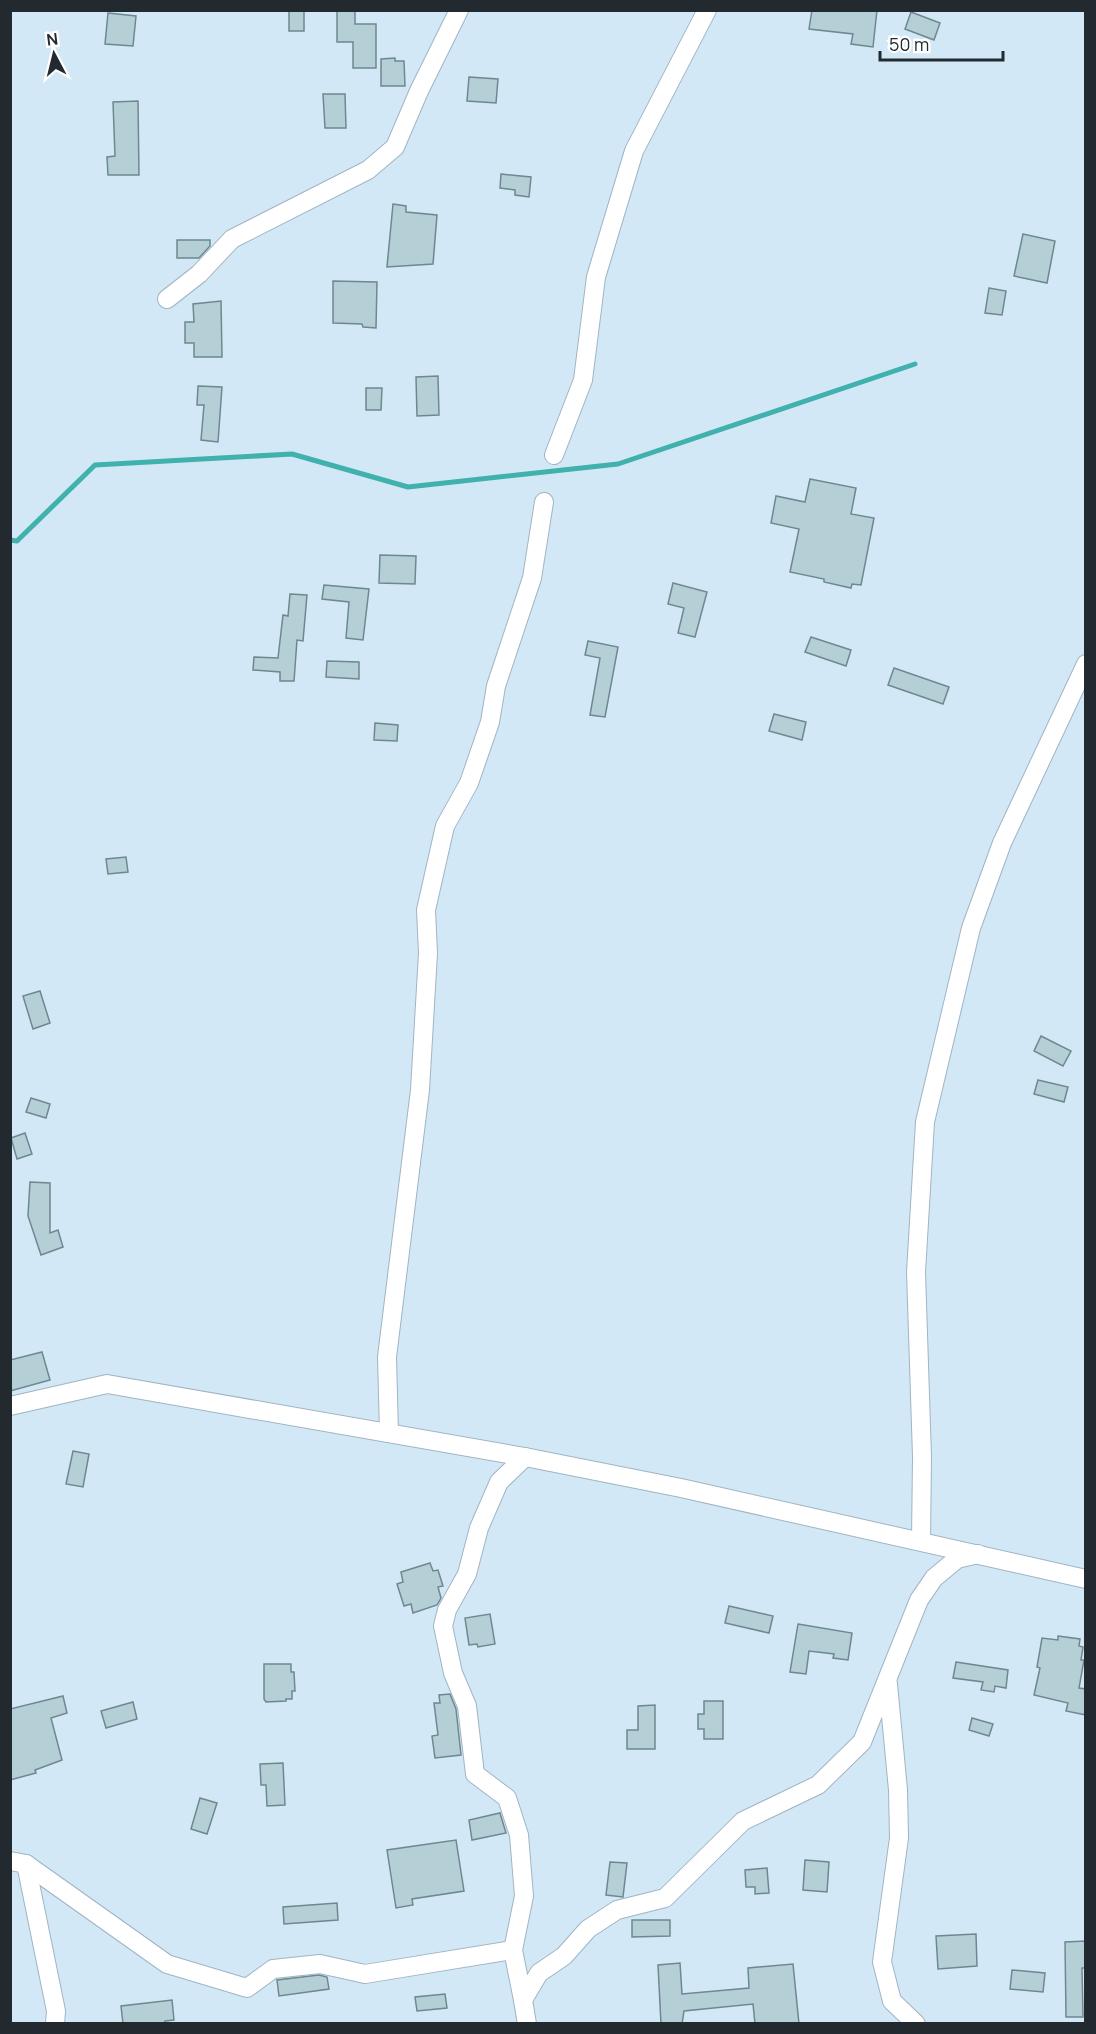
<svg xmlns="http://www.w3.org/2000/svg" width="1096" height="2034" font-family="Manrope,sans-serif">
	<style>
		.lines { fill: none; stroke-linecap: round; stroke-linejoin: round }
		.stream { stroke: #40b1ac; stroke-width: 5 }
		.building { fill: #b4cfd6; stroke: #6f888f; stroke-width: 1.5 }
		.minor-casing { stroke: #a0b4c3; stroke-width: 20 }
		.minor { stroke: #fff; stroke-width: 18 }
	</style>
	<rect width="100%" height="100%" fill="#d3e8f7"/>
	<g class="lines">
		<polyline class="stream" points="10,540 17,541 95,465 292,454 408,487 618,464 915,364"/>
	</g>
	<g class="building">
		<rect x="289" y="10" width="15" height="21"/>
		<polygon points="337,10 355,10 355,24 376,24 376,68 353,68 353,42 337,42"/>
		<polygon points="812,10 877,10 873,47 851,44 853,34 809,29"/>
		<polygon points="911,12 940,23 934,40 905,29"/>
		<polygon points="108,13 136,16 133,46 105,44"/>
		<polygon points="395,58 395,61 404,61 405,86 381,86 381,59"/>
		<polygon points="469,77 498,79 496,103 467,101"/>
		<polygon points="323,94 345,94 346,128 325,128"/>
		<polygon points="138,101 139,175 108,175 107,157 115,156 113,102"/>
		<polygon points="501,174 531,177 529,197 515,195 515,190 500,188"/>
		<polygon points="393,204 406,206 406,212 437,215 433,264 387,267"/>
		<polygon points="1023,234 1055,241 1047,283 1014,276"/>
		<polygon points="177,240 210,240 210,246 199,258 177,258"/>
		<polygon points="333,281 377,282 376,328 363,327 362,324 333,323"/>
		<polygon points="989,288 1006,291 1002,315 985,313"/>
		<polygon points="221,301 222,357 194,357 194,343 185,343 185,322 194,322 193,304"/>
		<polygon points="438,376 439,415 417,416 416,377"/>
		<polygon points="198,386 222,387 218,442 201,440 204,405 197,405"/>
		<polygon points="366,388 382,388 381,410 366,410"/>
		<polygon points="810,479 856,488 851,514 874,518 861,585 852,584 851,588 824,582 824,579 790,572 799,529 771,523 776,496 805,502"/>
		<polygon points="380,555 416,556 415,584 379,583"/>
		<polygon points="673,583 707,592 695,637 678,633 684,608 668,604"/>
		<polygon points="324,585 369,589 363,640 346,638 349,602 322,599"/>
		<polygon points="290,594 307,595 303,641 297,640 294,681 280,681 280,672 253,670 254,657 278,658 283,615 288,616"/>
		<polygon points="811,637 851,650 846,666 805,652"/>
		<polygon points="588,641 618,647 605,717 590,715 600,658 585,655"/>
		<polygon points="327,661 359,662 359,679 326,677"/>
		<polygon points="894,668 949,687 943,704 888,685"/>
		<polygon points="774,714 806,722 802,740 769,731"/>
		<polygon points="375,723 398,725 397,741 374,740"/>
		<polygon points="126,857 128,872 108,874 106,859"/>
		<polygon points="40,991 50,1023 33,1029 23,996"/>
		<polygon points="1041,1036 1071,1051 1063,1066 1034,1051"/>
		<polygon points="1038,1080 1068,1087 1064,1102 1034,1094"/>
		<polygon points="31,1098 50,1104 46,1118 26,1112"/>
		<polygon points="25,1133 32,1154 17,1159 11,1138"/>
		<polygon points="30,1182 50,1183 50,1233 58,1230 63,1247 41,1255 28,1216"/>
		<polygon points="42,1352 50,1380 10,1391 10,1360"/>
		<polygon points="73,1451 89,1454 83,1487 66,1484"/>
		<polygon points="430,1563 433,1571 438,1570 443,1586 438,1587 441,1598 437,1605 413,1613 411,1604 404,1606 397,1584 403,1582 401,1572"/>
		<polygon points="729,1606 773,1616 769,1633 725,1623"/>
		<polygon points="490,1614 495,1644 478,1647 477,1644 469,1645 465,1618"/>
		<polygon points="798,1624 852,1633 848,1660 833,1658 834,1654 809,1651 806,1674 790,1672"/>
		<polygon points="1058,1636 1080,1639 1079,1646 1083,1647 1081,1660 1084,1660 1079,1688 1086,1689 1086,1715 1066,1711 1068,1703 1034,1695 1040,1668 1037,1667 1042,1638 1058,1640"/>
		<polygon points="956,1662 1008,1670 1006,1688 995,1686 994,1692 981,1690 983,1682 953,1678"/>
		<polygon points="264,1664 291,1664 291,1672 294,1672 295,1691 292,1691 292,1699 286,1699 286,1701 266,1702 264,1699"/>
		<polygon points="450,1694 456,1709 461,1755 435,1758 432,1736 438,1735 434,1703 440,1703 439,1695"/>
		<polygon points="63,1696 67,1713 51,1718 62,1760 35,1770 36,1773 10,1780 10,1709"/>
		<polygon points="704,1701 723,1701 723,1739 704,1739 704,1729 698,1729 698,1714 704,1714"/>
		<polygon points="133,1702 137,1719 106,1728 101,1711"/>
		<polygon points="655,1705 655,1749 627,1749 627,1730 638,1730 638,1706"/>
		<polygon points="972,1718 993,1724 989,1736 969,1730"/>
		<polygon points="283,1763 285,1805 267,1806 266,1785 261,1785 260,1764"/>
		<polygon points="200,1798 217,1803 207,1834 191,1829"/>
		<polygon points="500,1813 506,1833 472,1840 469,1820"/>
		<polygon points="456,1840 464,1891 412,1899 413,1905 396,1908 387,1850"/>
		<polygon points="805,1860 829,1862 827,1892 803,1890"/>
		<polygon points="610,1862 627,1863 623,1897 606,1895"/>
		<polygon points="767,1868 769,1893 755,1894 755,1887 746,1887 745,1870"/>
		<polygon points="337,1903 338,1920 284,1924 283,1907"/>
		<polygon points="632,1920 670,1920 670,1936 632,1937"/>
		<polygon points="976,1934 977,1966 938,1969 936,1936"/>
		<polygon points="1086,1941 1086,1968 1082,1968 1083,2017 1066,2017 1065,1942"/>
		<polygon points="680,1963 682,1994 749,1988 748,1968 793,1964 799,2024 755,2024 753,2004 684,2011 682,2024 661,2024 658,1965"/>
		<polygon points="1012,1970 1045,1973 1043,1992 1010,1989"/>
		<polygon points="319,1975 327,1977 329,1989 279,1996 277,1980"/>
		<polygon points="445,1994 447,2008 417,2011 415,1997"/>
		<polygon points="172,2000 174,2020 165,2021 165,2024 123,2024 121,2006"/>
	</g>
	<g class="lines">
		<defs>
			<g id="minor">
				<polyline points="167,299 199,274 232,239 368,170 395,147 419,91 459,10"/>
				<polyline points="554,455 583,380 596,277 634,151 707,10"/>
				<polyline points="10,1406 107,1384 525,1457 681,1488 1086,1579"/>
				<polyline points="389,1433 387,1357 420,1090 428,953 426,910 445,826 469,783 490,722 496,686 532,578 544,502"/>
				<polyline points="921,1541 922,1457 916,1272 925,1122 971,928 1002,843 1086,664"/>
				<polyline points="888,1684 898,1790 899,1838 882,1962 892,2001 916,2024"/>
				<polyline points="10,1861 26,1864 56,2011 55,2024"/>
				<polyline points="26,1864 167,1964 247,1988 273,1969 320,1964 365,1974 513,1950"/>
				<polyline points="523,2000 513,1950 524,1896 519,1835 507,1798 475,1774 467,1706 453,1673 443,1626 447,1610 467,1574 479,1528 499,1482 525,1457"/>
				<polyline points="527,2024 523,2000 539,1973 564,1956 588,1929 617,1910 665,1898 743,1821 818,1785 862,1742 919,1600 934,1578 957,1559 978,1554"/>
			</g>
		</defs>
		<use href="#minor" class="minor-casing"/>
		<use href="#minor" class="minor"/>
	</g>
	<rect width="1096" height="2034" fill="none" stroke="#222a2f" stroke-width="24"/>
	<g transform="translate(54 54) rotate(353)" stroke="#ffffff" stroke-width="4.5" paint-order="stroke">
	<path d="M0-4.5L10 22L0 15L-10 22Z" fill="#222a2f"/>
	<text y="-9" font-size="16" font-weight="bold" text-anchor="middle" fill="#222a2f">N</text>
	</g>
	<path d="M880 51v9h123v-9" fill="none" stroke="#222a2f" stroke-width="3"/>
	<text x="889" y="51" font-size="18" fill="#222a2f" stroke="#ffffff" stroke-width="4.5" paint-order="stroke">50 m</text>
</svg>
